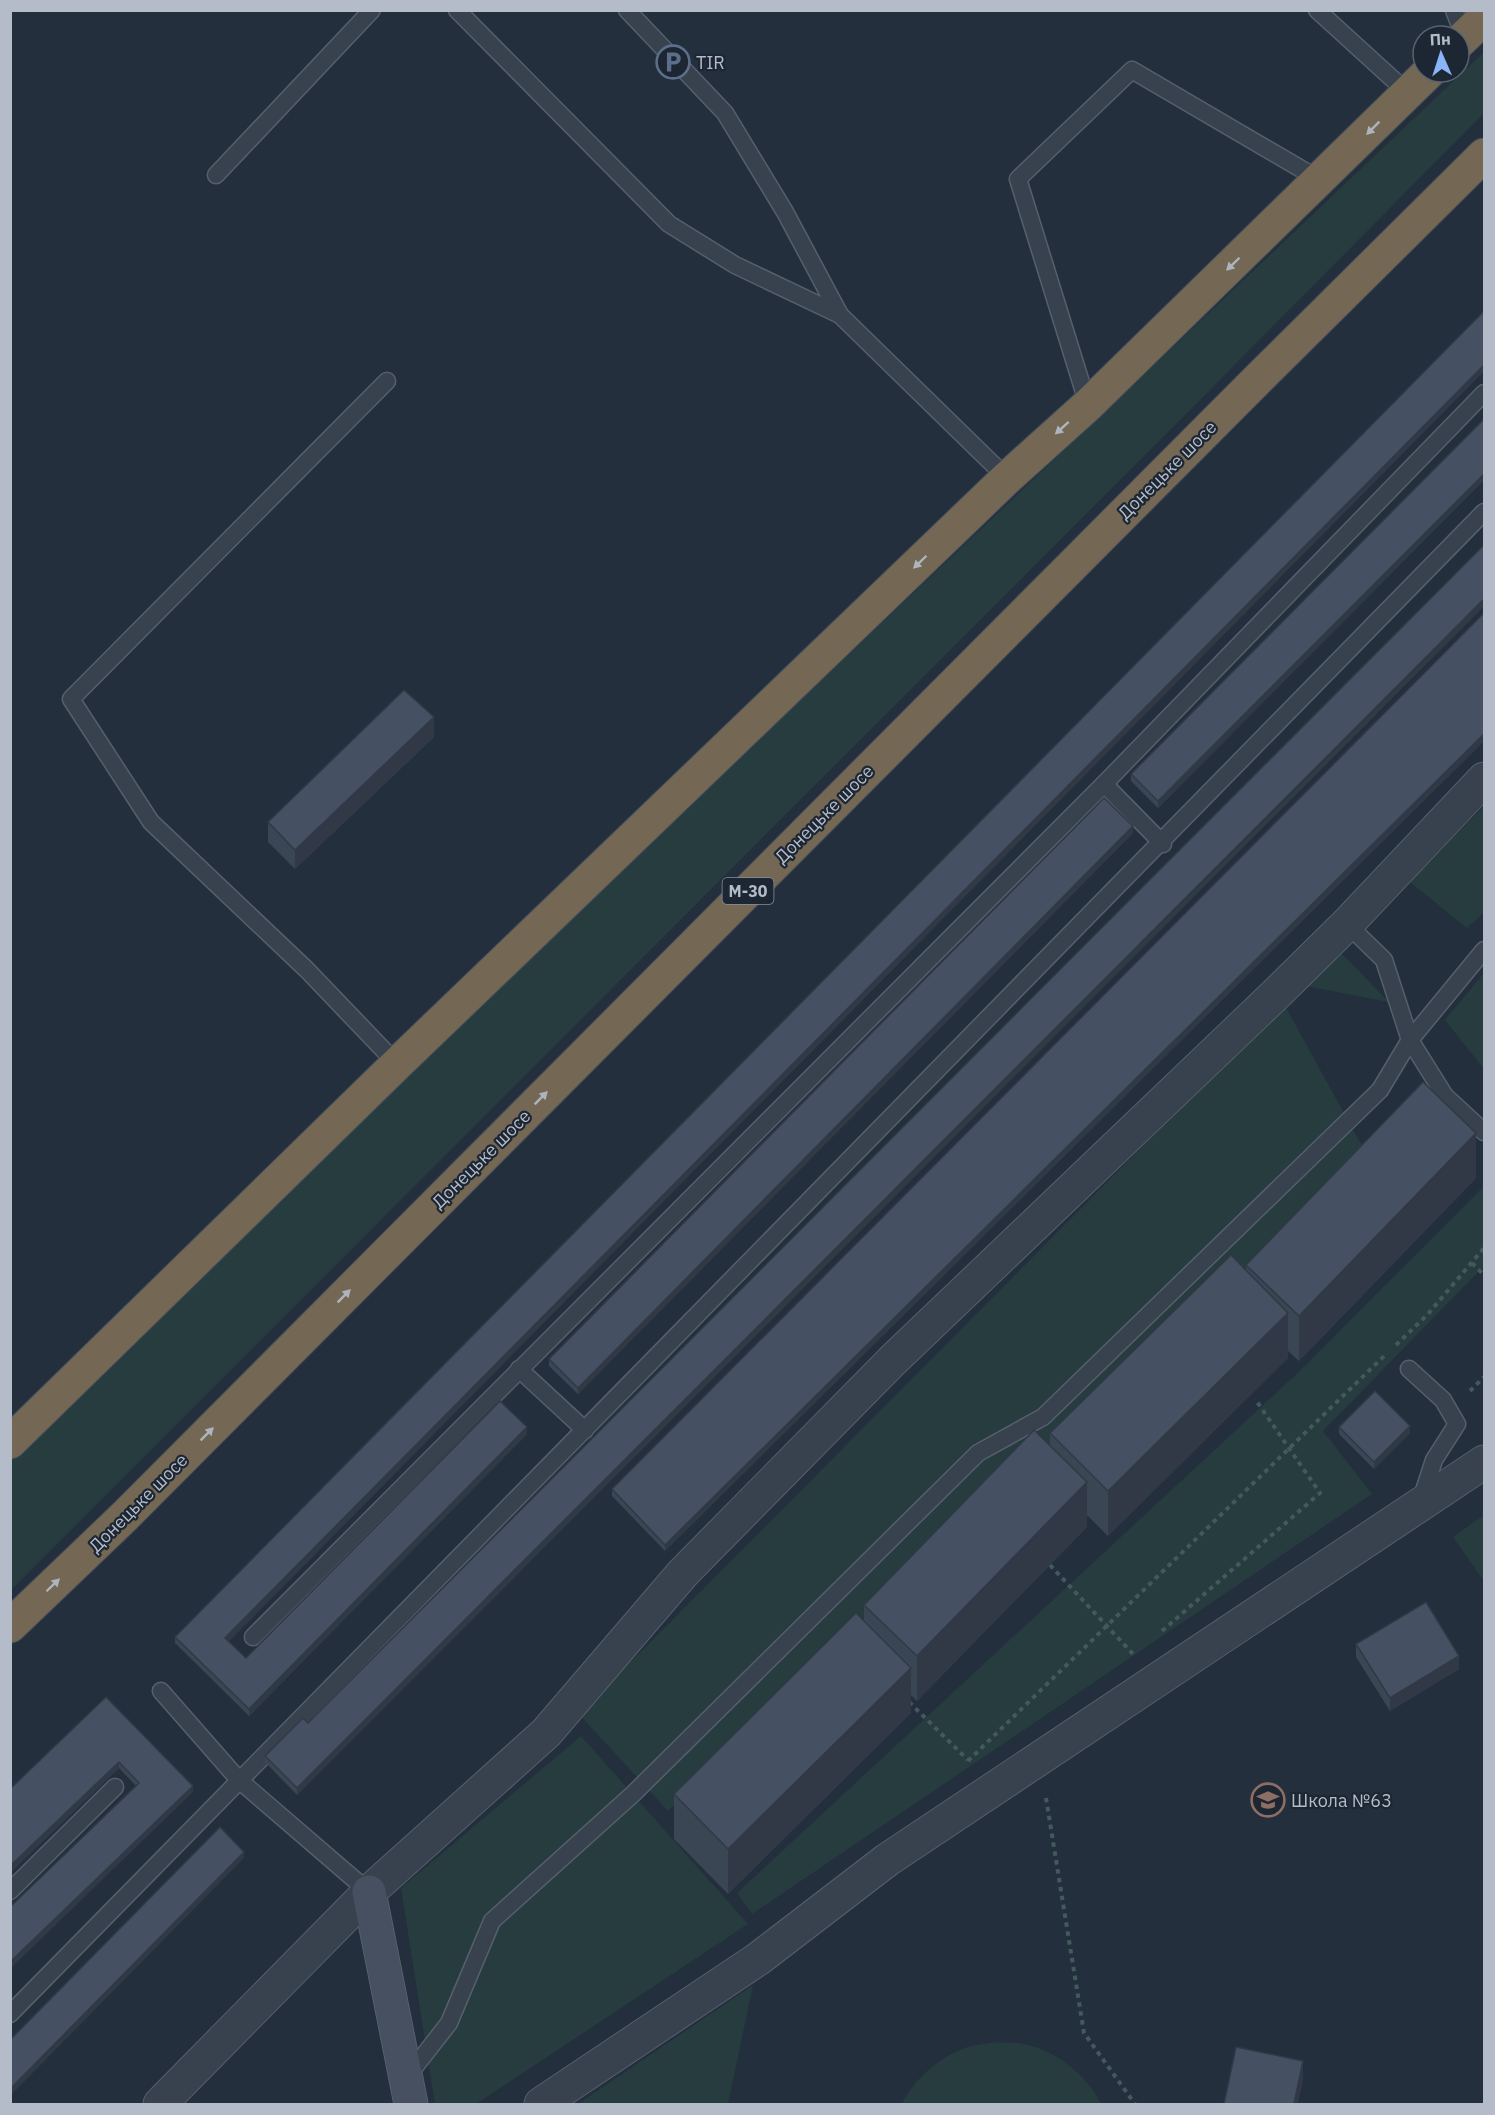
<svg xmlns="http://www.w3.org/2000/svg" width="1495" height="2115" font-family="'IBM Plex Sans',sans-serif">
	<style>
		.green { fill: #263c3f }
		.lines { fill: none; stroke-linecap: round; stroke-linejoin: round }
		.lane-casing { stroke: #565f6c; stroke-width: 19 }
		.street-casing { stroke: #565f6c; stroke-width: 35 }
		.secondary-casing { stroke: #565f6c; stroke-width: 35 }
		.highway-casing { stroke: #434c59; stroke-width: 35 }
		.path { stroke: #44595c; stroke-width: 4; stroke-dasharray: 4.5 4.5; stroke-linecap: butt }
		.lane { stroke: #38414e; stroke-width: 16 }
		.street { stroke: #38414e; stroke-width: 33 }
		.secondary { stroke: #465061; stroke-width: 33 }
		.highway { stroke: #746855; stroke-width: 33 }
		.wall { fill: #3b4654 }
		.shaded-wall { fill: #303945 }
		.building { fill: #455162; stroke: #303945; stroke-width: 1.5 }
		.oneway { fill: #aeb4bd }
		.labels { text-anchor: middle; dominant-baseline: central; stroke-width: 4.5; stroke-linejoin: round; paint-order: stroke }
		.shield { fill: #1d2633; stroke: #878f9c; stroke-width: 1.5 }
		.shield-label { font-size: 16px; font-weight: bold; fill: #b4bcc9 }
		.poi-label { font-size: 18px; fill: #b4bcc9; stroke: #1d2633; text-anchor: start }
		.street-label { font-size: 18px; fill: #b4bcc9; stroke: #1d2633 }
	</style>
	<rect width="100%" height="100%" fill="#242f3e"/>
	<g class="green">
		<polygon points="1484,52 1484,113 1200,400 11,1590 11,1449"/>
		<polygon points="1484,806 1484,912 1467,928 1410,882"/>
		<polygon points="1341,953 1389,1002 1306,986"/>
		<polygon points="1484,973 1484,1069 1445,1020"/>
		<polygon points="1284,1004 1367,1155 668,1811 579,1714"/>
		<polygon points="1484,1186 1484,1266 1323,1431 1372,1494 752,1914 737,1893 1304,1367"/>
		<polygon points="1484,1515 1484,1581 1453,1537"/>
		<polygon points="581,1736 748,1924 476,2104 435,2104 401,1888"/>
		<polygon points="753,1985 728,2104 578,2104"/>
		<path d="M996,2042C1005,2043 1015,2042 1024,2044C1057,2051 1086,2074 1101,2104H902C915,2078 940,2056 968,2047C977,2044 987,2044 996,2042Z"/>
	</g>
	<g class="lines">
		<defs>
			<g id="lane">
				<polyline points="457,10 669,224 735,265 840,315"/>
				<polyline points="627,10 725,113 785,212 840,315 1007,478"/>
				<polyline points="1317,10 1408,93"/>
				<polyline points="1454,10 1464,37"/>
				<polyline points="216,175 372,10"/>
				<polyline points="387,381 71,699 151,822 307,970 397,1064"/>
				<polyline points="1088,405 1018,179 1132,70 1320,180"/>
				<polyline points="1104,784 1163,844"/>
				<polyline points="1347,924 1384,960 1410,1040 1445,1096 1484,1132"/>
				<polyline points="519,1369 585,1430"/>
				<polyline points="1409,1369 1443,1400 1457,1424 1434,1460 1421,1500"/>
				<polyline points="253,1637 1104,784 1484,393"/>
				<polyline points="161,1691 239,1780 369,1892"/>
				<polyline points="10,1891 115,1787"/>
				<path d="M10,2014C500,1512 996,1016 1484,512"/>
				<polyline points="406,2078 449,2023 492,1921 633,1794 978,1453 1043,1417 1380,1090 1410,1040 1484,950"/>
			</g>
			<g id="street">
				<polyline points="160,2104 369,1892 546,1733 683,1573 893,1360 1276,994 1347,924 1484,779"/>
				<polyline points="541,2104 758,1959 887,1860 1484,1462"/>
			</g>
			<polyline id="secondary" points="369,1892 411,2104"/>
			<g id="highway">
				<polyline points="1459,42 1484,18"/>
				<polyline points="10,1442 397,1064 1007,478 1088,405 1429,72"/>
				<polyline points="10,1626 125,1516 1256,381 1484,155"/>
			</g>
		</defs>
		<use href="#lane" class="lane-casing"/>
		<use href="#street" class="street-casing"/>
		<use href="#secondary" class="secondary-casing"/>
		<use href="#highway" class="highway-casing"/>
		<g class="path">
			<polyline points="1472,1263 1484,1275"/>
			<polyline points="1396,1345 1428,1314 1484,1248"/>
			<polyline points="1470,1391 1484,1377"/>
			<polyline points="1050,1565 1133,1654"/>
			<polyline points="1162,1631 1320,1493 1255,1399"/>
			<polyline points="909,1702 968,1760"/>
			<polyline points="968,1761 1384,1356"/>
			<polyline points="1046,1798 1084,2033 1135,2104"/>
		</g>
		<use href="#lane" class="lane"/>
		<use href="#street" class="street"/>
		<use href="#secondary" class="secondary"/>
		<use href="#highway" class="highway"/>
	</g>
	<g class="wall">
		<polygon points="1485,310 1485,370 229,1641 246,1658 527,1434 249,1716 175,1643 175,1637"/>
		<polygon points="1485,418 1485,479 1158,808 1131,781 1131,774"/>
		<polygon points="1485,544 1485,605 297,1795 265,1762 265,1756 308,1723"/>
		<polygon points="1485,612 1485,740 665,1551 612,1496 612,1489"/>
		<polygon points="434,737 295,869 268,842 268,822"/>
		<polygon points="1133,833 578,1394 549,1366 549,1359"/>
		<polygon points="1476,1178 1299,1361 1288,1351 1288,1358 1108,1536 1087,1515 1087,1527 917,1701 911,1695 911,1713 728,1894 674,1839 674,1794 864,1621 864,1605 1050,1446 1050,1433 1246,1270 1246,1265"/>
		<polygon points="1339,1427 1410,1433 1374,1469 1339,1434"/>
		<polygon points="1356,1644 1459,1669 1390,1711 1356,1657"/>
		<polygon points="106,1697 193,1792 136,1786 119,1768 10,1873 10,1789"/>
	</g>
	<g class="shaded-wall">
		<polygon points="1485,364 1485,370 225,1645 225,1638"/>
		<polygon points="1485,473 1485,479 1158,808 1158,801"/>
		<polygon points="1485,598 1485,605 297,1795 297,1788"/>
		<polygon points="434,717 434,737 295,869 295,850"/>
		<polygon points="1485,733 1485,740 665,1551 665,1545"/>
		<polygon points="1133,826 1133,833 578,1394 578,1388"/>
		<polygon points="1476,1133 1476,1178 1299,1361 1299,1316"/>
		<polygon points="1288,1313 1288,1358 1108,1536 1108,1491"/>
		<polygon points="1410,1426 1410,1433 1374,1469 1374,1462"/>
		<polygon points="527,1427 527,1434 249,1716 249,1709"/>
		<polygon points="1087,1482 1087,1527 917,1701 917,1656"/>
		<polygon points="1459,1656 1459,1669 1390,1711 1390,1698"/>
		<polygon points="911,1668 911,1713 728,1894 728,1849"/>
		<polygon points="119,1762 119,1768 10,1873 10,1866"/>
		<polygon points="193,1786 193,1792 10,1969 10,1962"/>
		<polygon points="244,1852 244,1858 10,2096 10,2089"/>
		<polygon points="1303,2061 1303,2080 1298,2104 1294,2104"/>
	</g>
	<g class="building">
		<polygon points="1485,310 1485,364 225,1638 246,1658 500,1401 527,1427 249,1709 175,1637"/>
		<polygon points="1485,418 1485,473 1158,801 1131,774"/>
		<polygon points="1485,544 1485,598 297,1788 265,1756 303,1718 308,1723"/>
		<polygon points="1485,612 1485,733 665,1545 612,1489"/>
		<polygon points="404,690 434,717 295,850 268,822"/>
		<polygon points="1104,798 1133,826 578,1388 549,1359"/>
		<polygon points="1423,1082 1476,1133 1299,1316 1246,1265"/>
		<polygon points="1231,1255 1288,1313 1108,1491 1050,1433"/>
		<polygon points="1375,1391 1410,1426 1374,1462 1339,1427"/>
		<polygon points="1034,1430 1087,1482 917,1656 864,1605"/>
		<polygon points="1426,1602 1459,1656 1390,1698 1356,1644"/>
		<polygon points="856,1613 911,1668 728,1849 674,1794"/>
		<polygon points="106,1697 193,1786 10,1962 10,1907 139,1783 119,1762 10,1866 10,1789"/>
		<polygon points="220,1827 244,1852 10,2089 10,2040"/>
		<polygon points="1236,2047 1303,2061 1294,2104 1224,2104"/>
	</g>
	<defs><path id="oneway-solid" d="M-6-.8H1V-3.2L6.5 0L1 3.2V.8H-6Z" transform="scale(1.5)"/></defs>
	<g class="oneway">
		<use href="#oneway-solid" transform="translate(1373 128) rotate(135)"/>
		<use href="#oneway-solid" transform="translate(1233 264) rotate(136)"/>
		<use href="#oneway-solid" transform="translate(1062 428) rotate(138)"/>
		<use href="#oneway-solid" transform="translate(920 562) rotate(136)"/>
		<use href="#oneway-solid" transform="translate(541 1098) rotate(-45)"/>
		<use href="#oneway-solid" transform="translate(344 1296) rotate(-45)"/>
		<use href="#oneway-solid" transform="translate(207 1434) rotate(-45)"/>
		<use href="#oneway-solid" transform="translate(53 1585) rotate(-44)"/>
	</g>
	<defs>
		<symbol id="parking-ring" viewBox="-11 -11 22 22"><circle r="9.5" fill="#1d2633" stroke="#5c6f8a" stroke-width="1.5"/><path d="M-3.5-5.5H1a3.5 3.5 0 0 1 0 7H-1V5.5H-3.5ZM-1-3.4V-.6H.8a1.4 1.4 0 0 0 0-2.8Z" fill="#5c6f8a"/></symbol>
		<symbol id="school-ring" viewBox="-11 -11 22 22"><circle r="9.5" fill="#1d2633" stroke="#8d6e63" stroke-width="1.5"/><path d="M0-5L7-2L0 1L-7-2ZM-4 1L0 2.5L4 1V4Q0 6-4 4Z" fill="#8d6e63"/></symbol>
	</defs>
	<g fill-rule="evenodd">
		<use href="#parking-ring" x="654" y="43" width="38" height="38"/>
		<use href="#school-ring" x="1249" y="1781" width="38" height="38"/>
	</g>
	<g class="labels">
		<rect class="shield" x="722.5" y="878" width="51" height="26" rx="4.5"/>
		<g class="shield-label">
			<text x="748" y="891">М-30</text>
		</g>
		<g class="poi-label">
			<text x="696" y="62">TIR</text>
			<text x="1291" y="1800">Школа №63</text>
		</g>
		<g class="street-label">
			<text transform="translate(1167 470) rotate(-45)">Донецьке шосе</text>
			<text transform="translate(824 814) rotate(-45)">Донецьке шосе</text>
			<text transform="translate(481 1159) rotate(-45)">Донецьке шосе</text>
			<text transform="translate(138 1503) rotate(-45)">Донецьке шосе</text>
		</g>
	</g>
	<rect width="1495" height="2115" fill="none" stroke="#b4bcc9" stroke-width="24"/>
	<g transform="translate(1441 54) rotate(357)"><circle r="28" fill="#1d2633" stroke="#59626f" stroke-width="1.5"/>
	<path d="M0-4.5L10 22L0 15L-10 22Z" fill="#8ab4f8"/>
	<text y="-9" font-size="16" font-weight="bold" text-anchor="middle" fill="#b4bcc9">Пн</text>
	</g>
</svg>
